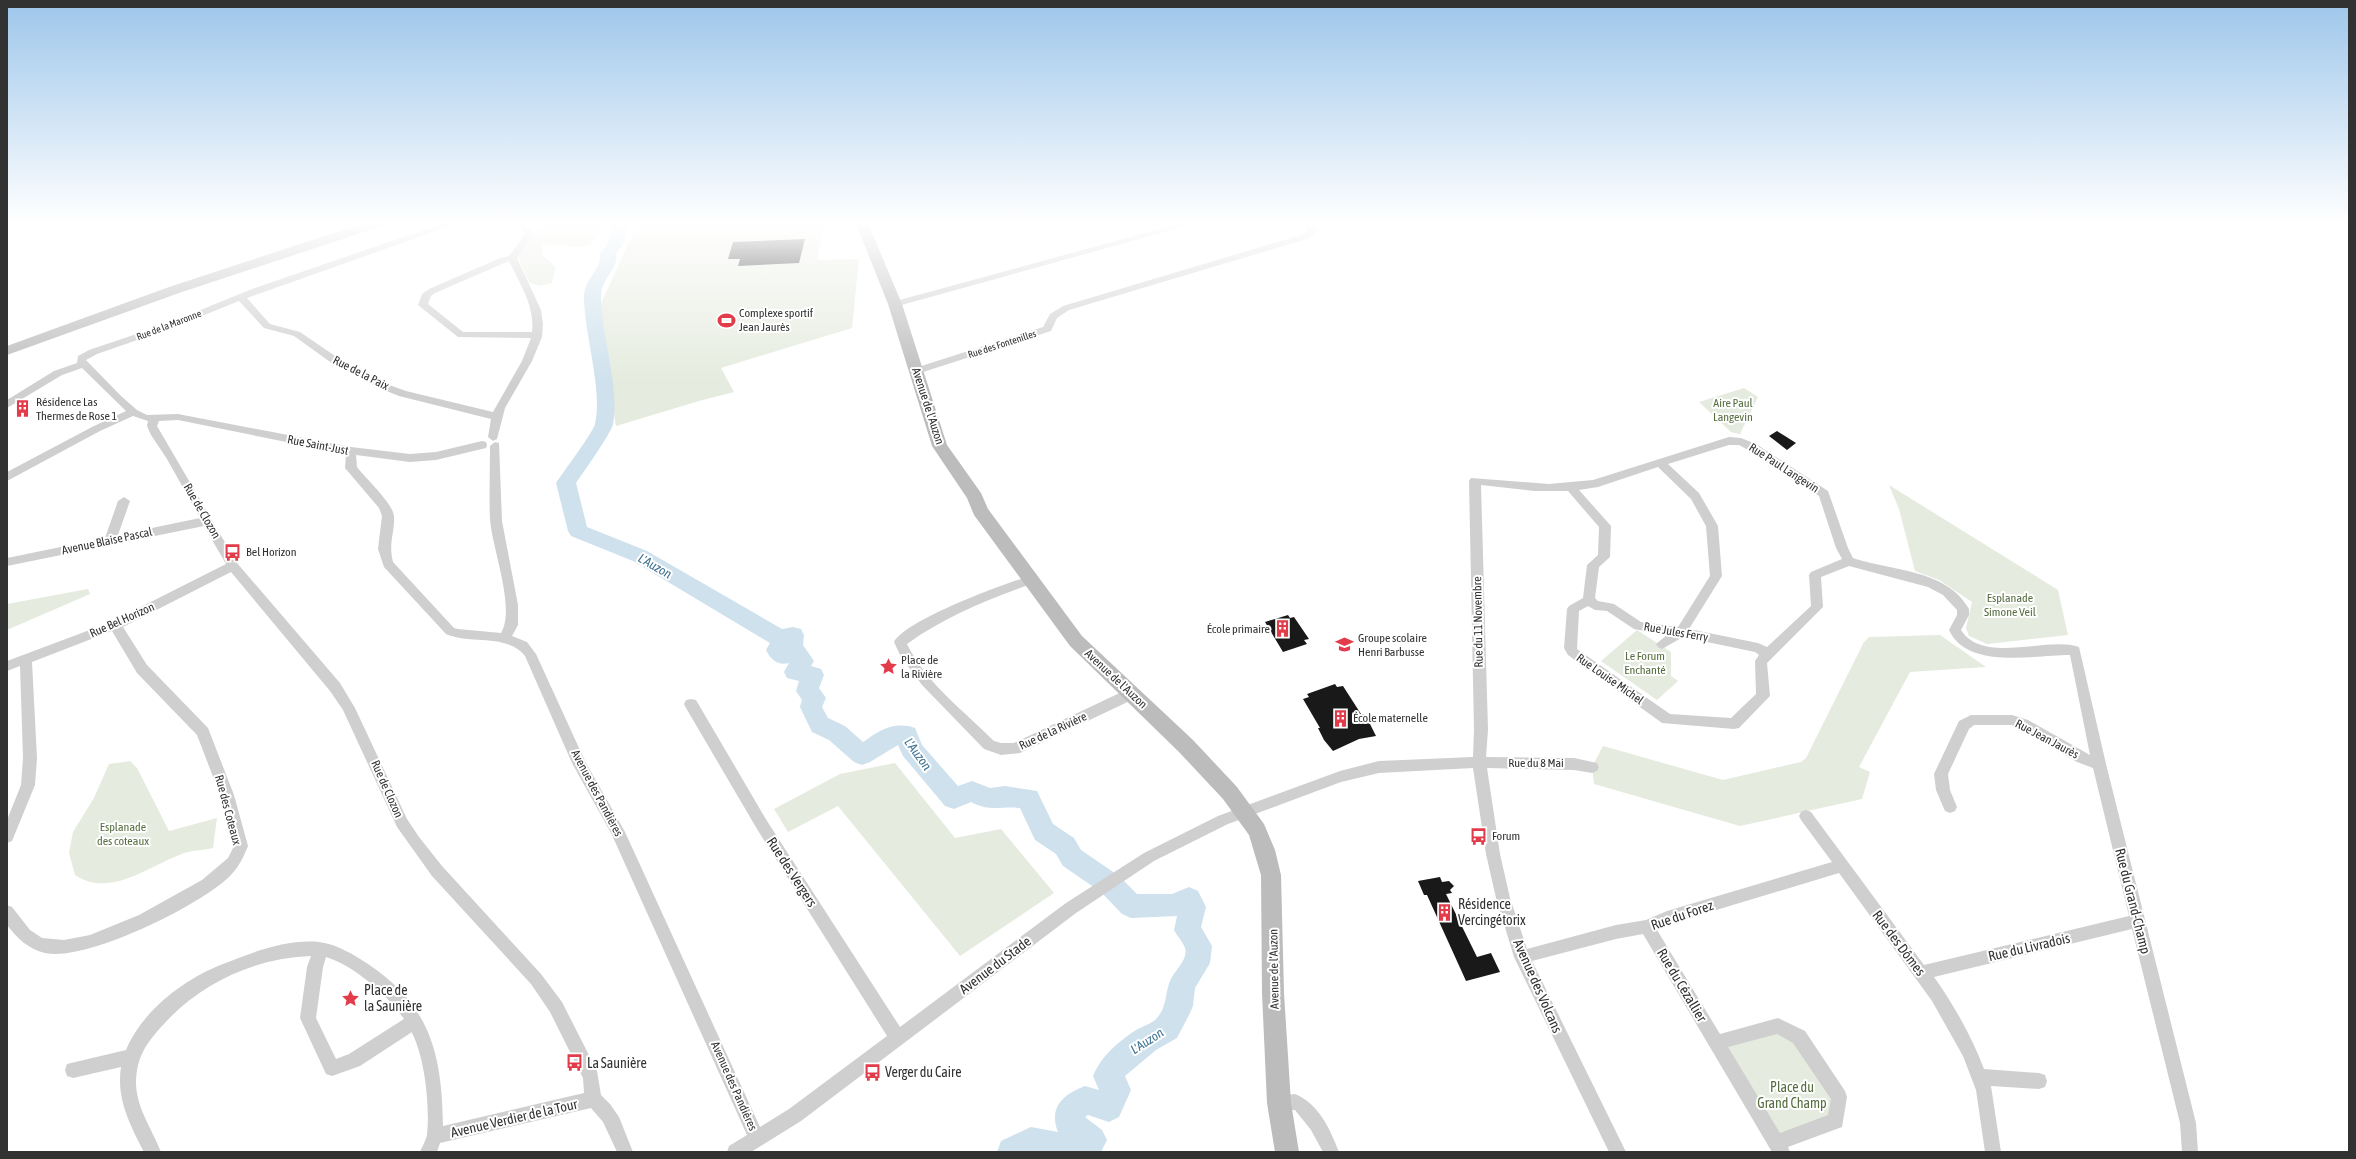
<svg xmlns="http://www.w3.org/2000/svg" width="2356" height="1159" font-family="'Asap Condensed',sans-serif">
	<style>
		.green { fill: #e5ebde }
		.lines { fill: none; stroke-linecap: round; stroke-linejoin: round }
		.river { fill: #cee1ed; fill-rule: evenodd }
		.building { fill: #191919 }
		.minor { fill: #cfcfcf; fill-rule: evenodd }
		.secondary { fill: #bcbcbc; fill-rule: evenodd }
		.labels { text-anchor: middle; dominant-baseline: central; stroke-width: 4; stroke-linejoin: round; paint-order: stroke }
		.far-street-label { font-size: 10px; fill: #323232; stroke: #fff }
		.poi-label { font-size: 12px; fill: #323232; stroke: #fff; text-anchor: start }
		.street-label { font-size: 12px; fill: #323232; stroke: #fff }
		.park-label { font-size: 12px; fill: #566d3f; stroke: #fff }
		.water-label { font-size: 13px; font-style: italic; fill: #407493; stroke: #fff }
		.near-street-label { font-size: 14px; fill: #323232; stroke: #fff }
		.near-poi-label { font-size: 14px; fill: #323232; stroke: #fff; text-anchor: start }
		.near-park-label { font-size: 14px; fill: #566d3f; stroke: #fff }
	</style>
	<rect width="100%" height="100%" fill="#fff"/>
	<g class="green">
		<polygon points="547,221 611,223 608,228 599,233 591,245 583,247 541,244 543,249 541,254 556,267 552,283 539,286 529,282 518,257 535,232"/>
		<polygon points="637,221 824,221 817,260 859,259 852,328 721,368 734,392 699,401 616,426 597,312 632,236"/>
		<polygon points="1744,388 1758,397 1740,434 1731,432 1699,402"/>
		<polygon points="1889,485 2058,590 2068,635 1987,644 1969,636 1966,628 1972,602 1939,580 1915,571 1899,509"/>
		<polygon points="88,589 90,594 7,630 7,604"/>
		<polygon points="1637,630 1671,652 1671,676 1678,681 1657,700 1601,661"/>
		<polygon points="1940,635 1986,667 1910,672 1859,767 1870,772 1862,799 1740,826 1594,784 1592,767 1603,746 1723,780 1801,762 1806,758 1864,642 1869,637"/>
		<path d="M130,761L137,768L169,831L217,818L213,848C205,850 196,850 188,852C153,862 112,900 75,875L69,853L73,832L94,798L109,764Z"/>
		<polygon points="895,763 955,838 1001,829 1054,893 960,956 838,806 788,832 774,809 840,774"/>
		<polygon points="1778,1026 1799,1037 1839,1097 1836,1121 1777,1143 1716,1043"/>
	</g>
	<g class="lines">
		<path class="river" d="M613,221H630L627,225L624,243L616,254C619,269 600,280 601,296C601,336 620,385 613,424C612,432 583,473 576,483L587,527L647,551L782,629L793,627L801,629L804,635L803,645L814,661L811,666L821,669L824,675L819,688L826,698L822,707L828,718L845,726L863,742C880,730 894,721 915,728L922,745L958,786L972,781L990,788L1005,786L1037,791L1053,824L1074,838L1081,850L1119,876L1137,894H1172L1189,887L1198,891L1206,907L1201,927L1212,946L1210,963L1195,988L1193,1006L1189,1015L1177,1038L1156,1050L1125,1076L1131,1090L1119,1117L1109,1122L1088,1115L1085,1117L1102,1130L1107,1140L1101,1152H997L1001,1141L1031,1127L1058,1132C1048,1107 1064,1094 1085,1086L1099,1090L1093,1076C1101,1056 1118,1042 1136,1030C1143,1026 1153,1023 1157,1018C1167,1007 1165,993 1170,981C1174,971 1189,959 1185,948C1183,942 1177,936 1174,930L1177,916L1131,918L1122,914L1101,892L1063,866L1056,854L1035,840L1020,808C1000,806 990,812 971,802L954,809L945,806L903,756L898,745L870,762L862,765L854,762L829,740L812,732L800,707L802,700L796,691L799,681L787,678L784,672L789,663C778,666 771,660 766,650L770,643L633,561L571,536L568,531L556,483C564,471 592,434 595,424C603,389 584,334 584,296C584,280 602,269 600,254L608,243Z"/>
	</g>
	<g class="building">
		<polygon points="805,239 799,263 738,266 740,259 728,259 733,242"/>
		<polygon points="1777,431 1785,436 1796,443 1787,450 1769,436"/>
		<polygon points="1288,615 1290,618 1294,617 1309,639 1304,640 1307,644 1283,652 1265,622"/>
		<polygon points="1335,684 1337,687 1343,686 1361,714 1363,714 1367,718 1376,736 1359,739 1333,751 1324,740 1318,728 1320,728 1303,699 1309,697 1307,694"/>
		<polygon points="1440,877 1442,882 1449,881 1454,886 1450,890 1452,893 1446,894 1477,957 1491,953 1500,972 1466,981 1427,895 1424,895 1418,881"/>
	</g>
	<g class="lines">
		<g class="minor">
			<path d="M450,221H464L247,298L270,324L300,332L341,360L392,386L406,391L493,412L522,361L531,338L458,337L418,305L422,294L429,289L500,258L509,256L525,234L513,221H522L534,234L517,258L541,310L543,324L542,337L532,361L505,408L497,439L493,441L488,437L491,419L399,396L384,390L333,364L294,336L264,328L239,301L172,328L97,354L86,360L121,396L137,410L147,415L178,414L351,447L410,454L436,452L482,441L486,442L487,445L486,448L436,460L410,462L356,455L357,467C366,479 392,502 394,516C395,534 388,542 393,562L454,628L458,629L501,633C516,608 492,549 490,519C489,495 490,470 490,446L495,442L499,443L502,521L518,605V625L512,636L527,642L536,654L585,761L625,832L760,1127L789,1109L887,1036L757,829L686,708L684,704L686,700L691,699L696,700L767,821L900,1027L1066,903L1144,853L1218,816L1340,771L1379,761L1473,757L1474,730L1469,481L1471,478L1549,484L1593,480L1729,437L1741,438L1756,444L1828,491L1848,548L1853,558C1891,571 1947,569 1969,609V615L1961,630C1983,665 2047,636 2079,647L2106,764L2196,1123L2198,1152H2182L2180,1123L2132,929L1934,977C1954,1005 1972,1037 1984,1069L2039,1073L2045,1075L2047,1081L2045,1087L2039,1089L1991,1086L2001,1152H1985L1976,1090L1963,1056L1932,1001L1839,873L1670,924L1657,930L1720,1034L1778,1018L1805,1031L1845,1091L1847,1097L1842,1127L1788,1147L1790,1152H1772L1643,934L1616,939L1532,961L1626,1152H1609L1514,957L1496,898L1486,854L1473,768L1379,773L1341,782L1228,824L1154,861L1076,913L801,1121L751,1152H727L729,1146L747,1135L612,835L572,763L525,656C507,633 471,645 446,634L384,567L378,549L382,516L379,508L345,468L346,454L178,420L159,421L157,426L237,563L340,683L355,708L407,819L419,837L442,866L541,974L562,1002L597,1071L601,1095L610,1104L619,1117L633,1152H617L603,1122L591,1108L440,1143L437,1152H420C422,1147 426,1140 427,1135C430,1107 425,1058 412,1033V1032L360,1066L332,1076L326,1074L300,1018L307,967L311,956C255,958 200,983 163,1025C146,1043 136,1058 136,1084C137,1109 152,1129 161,1152H144C130,1125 116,1098 121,1067L73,1078L67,1076L65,1070L67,1064L126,1050C142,1011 184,979 223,964C253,952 287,939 319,942C337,944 354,955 368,964C431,1006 442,1055 443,1126L584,1093L583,1078L550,1012L531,984L432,876L397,827L343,710L330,691L231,572L123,627L147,665L208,728L234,795L248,846C243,858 239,867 229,877C199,906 86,962 45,953C28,949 17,938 7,925V905L12,907L30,930L42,938L64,940L90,935L139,915L202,880L228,858L234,846L220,795L197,735L137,673L112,631L32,662L37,758L35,785L12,841L7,843V820L21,785L23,758L20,666L7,671V661L111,622L226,564L204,526L7,566V558L105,538L118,501L124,497L130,501L118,535L200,518L167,459L151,435L147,426L148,421L133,416L100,431L7,481V472L92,427L126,411L82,368L62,375L7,408V400L54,371L77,363L78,356L89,350L166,324L252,289ZM509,261C520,284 535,306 532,332H463L428,304L431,296L435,293ZM1729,445H1739L1748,450L1819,496L1836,548L1842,559L1811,572L1809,575L1811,606L1767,647L1758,643L1689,629L1722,576L1718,526L1699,493L1668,464ZM1658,467L1691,499L1706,526L1710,576L1678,627L1641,622L1614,604L1598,601L1595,598L1599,567L1610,557L1611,526L1579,490L1598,487ZM1481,485L1534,491H1568L1599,527L1598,555L1587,565L1583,598L1569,606L1567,609L1564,648L1568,655L1662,723L1734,729L1739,728L1770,696L1767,663L1823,607L1821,577L1849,566L1928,587L1943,595L1957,610V615L1949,630C1967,670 2034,655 2070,655L2090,755L2028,720L2012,715H1971L1959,721L1934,774L1936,790L1945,811L1950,813L1955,811L1957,807L1950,790L1948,774L1969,729L1974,725H2012L2077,762L2093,768L2129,916L1924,965L1811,812L1806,810L1801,812L1799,816L1801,820L1832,862L1667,911L1646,920L1616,925L1527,949L1510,898L1500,854L1487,768L1574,770L1592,773L1597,771L1599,767L1597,763L1574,758L1486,757L1488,730ZM1588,606L1595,610L1607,611L1634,629L1667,635L1656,644L1658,647L1662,649L1683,637L1755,652L1759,655L1755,661L1756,694L1731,718L1670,714L1577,649L1579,611ZM326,957C353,965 388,995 404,1019L349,1054L336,1059L316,1018L323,967ZM1777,1034L1793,1043L1831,1099L1828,1115L1780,1133L1728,1047Z"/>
			<polygon points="1189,221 1204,221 898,306 892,306 890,304 892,302"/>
			<polygon points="1304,221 1313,221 1317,230 1310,238 1069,310 1057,318 1051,331 920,373 916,374 911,371 912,369 1043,327 1050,314 1063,306 1304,234 1308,230"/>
			<path d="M1030,576L1034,577L1036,580L1034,583C989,599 946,616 907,644C925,682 964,711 994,741L1001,743H1014L1126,690L1131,689L1136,690L1137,694L1136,698L1020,753L1001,755L984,749L922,685L901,657L894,642C906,620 1003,584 1030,576Z"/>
			<path d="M1295,1094C1319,1104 1330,1129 1339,1152H1323L1311,1130L1295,1110L1279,1111L1273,1109L1271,1103L1273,1097Z"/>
		</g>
		<g class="secondary">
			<polygon points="370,221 390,221 388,224 179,293 7,355 7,346 169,287"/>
			<polygon points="855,221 867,221 902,304 947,445 981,493 988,509 1082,636 1193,740 1237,787 1264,824 1275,850 1281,875 1284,993 1291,1103 1299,1152 1275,1152 1267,1103 1262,993 1261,875 1249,835 1223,799 1179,752 1070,646 974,515 967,498 932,446 888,304"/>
		</g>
	</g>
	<linearGradient id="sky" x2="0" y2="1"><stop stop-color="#9dc6ea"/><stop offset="0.58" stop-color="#fff"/><stop offset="1" stop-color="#fff" stop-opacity="0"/></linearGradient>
	<rect width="2356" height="384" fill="url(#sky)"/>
	<defs>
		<symbol id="stadium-bare" viewBox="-9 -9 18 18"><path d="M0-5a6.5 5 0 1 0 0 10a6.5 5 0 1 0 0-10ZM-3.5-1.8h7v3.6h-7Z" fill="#e23b4a" stroke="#fff" stroke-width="2.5" paint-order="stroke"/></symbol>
		<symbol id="building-bare" viewBox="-9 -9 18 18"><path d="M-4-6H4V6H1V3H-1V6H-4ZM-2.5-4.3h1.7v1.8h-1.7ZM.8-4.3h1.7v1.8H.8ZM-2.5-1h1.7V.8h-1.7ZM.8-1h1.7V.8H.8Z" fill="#e23b4a" stroke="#fff" stroke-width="2.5" paint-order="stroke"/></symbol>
		<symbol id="bus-bare" viewBox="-9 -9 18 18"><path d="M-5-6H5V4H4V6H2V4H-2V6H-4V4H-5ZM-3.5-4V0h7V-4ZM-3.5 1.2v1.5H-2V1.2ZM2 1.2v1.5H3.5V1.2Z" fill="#e23b4a" stroke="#fff" stroke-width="2.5" paint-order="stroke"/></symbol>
		<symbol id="school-bare" viewBox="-9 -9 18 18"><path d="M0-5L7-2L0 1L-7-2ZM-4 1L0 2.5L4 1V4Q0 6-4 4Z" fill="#e23b4a" stroke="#fff" stroke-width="2.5" paint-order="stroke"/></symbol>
		<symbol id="sight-bare" viewBox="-9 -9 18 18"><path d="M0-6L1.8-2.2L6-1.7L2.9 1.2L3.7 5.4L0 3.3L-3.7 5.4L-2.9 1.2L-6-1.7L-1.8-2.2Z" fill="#e23b4a" stroke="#fff" stroke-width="2.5" paint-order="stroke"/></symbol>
	</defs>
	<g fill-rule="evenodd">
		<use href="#stadium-bare" x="714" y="308" width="25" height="25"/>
		<use href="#building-bare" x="10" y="396" width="25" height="25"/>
		<use href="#bus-bare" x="220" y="540" width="25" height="25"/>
		<use href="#building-bare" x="1270" y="616" width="25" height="25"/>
		<use href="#school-bare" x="1332" y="632" width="25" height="25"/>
		<use href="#sight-bare" x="876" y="654" width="25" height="25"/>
		<use href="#building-bare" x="1328" y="706" width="25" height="25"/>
		<use href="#bus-bare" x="1466" y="824" width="25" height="25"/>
		<use href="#building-bare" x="1432" y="900" width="25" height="25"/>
		<use href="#sight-bare" x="338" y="986" width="25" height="25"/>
		<use href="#bus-bare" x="562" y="1050" width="25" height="25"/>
		<use href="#bus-bare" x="860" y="1060" width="25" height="25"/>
	</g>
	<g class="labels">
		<g class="far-street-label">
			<text transform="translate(169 325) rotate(-21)">Rue de la Maronne</text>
			<text transform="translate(1002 344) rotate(-18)">Rue des Fontenilles</text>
		</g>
		<g class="poi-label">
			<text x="739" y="313">Complexe sportif<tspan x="739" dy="14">Jean Jaurès</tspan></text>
			<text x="36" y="402">Résidence Las<tspan x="36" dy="14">Thermes de Rose 1</tspan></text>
			<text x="246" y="552">Bel Horizon</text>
			<text x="1270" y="629" text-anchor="end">École primaire</text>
			<text x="1358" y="638">Groupe scolaire<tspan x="1358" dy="14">Henri Barbusse</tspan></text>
			<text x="901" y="660">Place de<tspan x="901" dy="14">la Rivière</tspan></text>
			<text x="1353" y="718">École maternelle</text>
			<text x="1492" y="836">Forum</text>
		</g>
		<g class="street-label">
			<text transform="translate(361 373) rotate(27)">Rue de la Paix</text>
			<text transform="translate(928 406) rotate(72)">Avenue de l'Auzon</text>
			<text transform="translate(318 445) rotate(11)">Rue Saint-Just</text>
			<text transform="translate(1784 468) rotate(33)">Rue Paul Langevin</text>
			<text transform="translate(202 511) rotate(60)">Rue de Clozon</text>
			<text transform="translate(107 541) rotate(-12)">Avenue Blaise Pascal</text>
			<text transform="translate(122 620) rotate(-24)">Rue Bel Horizon</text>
			<text transform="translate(1478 622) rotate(-91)">Rue du 11 Novembre</text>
			<text transform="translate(1676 632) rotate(10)">Rue Jules Ferry</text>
			<text transform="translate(1116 679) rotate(43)">Avenue de l'Auzon</text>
			<text transform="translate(1610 679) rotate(35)">Rue Louise Michel</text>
			<text transform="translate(1053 731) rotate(-25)">Rue de la Rivière</text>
			<text transform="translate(2047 739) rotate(28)">Rue Jean Jaurès</text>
			<text x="1536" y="763">Rue du 8 Mai</text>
			<text transform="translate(387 789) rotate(66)">Rue de Clozon</text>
			<text transform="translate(597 793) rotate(62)">Avenue des Pandières</text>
			<text transform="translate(228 810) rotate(75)">Rue des Coteaux</text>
			<text transform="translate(1274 969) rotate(-91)">Avenue de l'Auzon</text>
			<text transform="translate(734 1086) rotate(66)">Avenue des Pandières</text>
		</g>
		<g class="park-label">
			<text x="1733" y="403">Aire Paul<tspan x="1733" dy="14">Langevin</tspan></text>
			<text x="2010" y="598">Esplanade<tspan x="2010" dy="14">Simone Veil</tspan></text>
			<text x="1645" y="656">Le Forum<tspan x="1645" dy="14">Enchanté</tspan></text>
			<text x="123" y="827">Esplanade<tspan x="123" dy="14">des coteaux</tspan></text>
		</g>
		<g class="water-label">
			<text transform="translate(655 566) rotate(30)">L'Auzon</text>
			<text transform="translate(918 754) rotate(54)">L'Auzon</text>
			<text transform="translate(1147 1041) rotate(-33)">L'Auzon</text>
		</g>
		<g class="near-street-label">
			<text transform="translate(792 872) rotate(57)">Rue des Vergers</text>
			<text transform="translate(2133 901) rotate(76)">Rue du Grand-Champ</text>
			<text transform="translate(1682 915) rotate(-19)">Rue du Forez</text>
			<text transform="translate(1899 943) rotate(53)">Rue des Dômes</text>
			<text transform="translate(2029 947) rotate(-13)">Rue du Livradois</text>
			<text transform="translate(995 965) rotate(-37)">Avenue du Stade</text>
			<text transform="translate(1682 985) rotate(59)">Rue du Cézallier</text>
			<text transform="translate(1538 986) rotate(66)">Avenue des Volcans</text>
			<text transform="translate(514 1118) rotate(-13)">Avenue Verdier de la Tour</text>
		</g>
		<g class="near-poi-label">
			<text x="1458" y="904">Résidence<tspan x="1458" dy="16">Vercingétorix</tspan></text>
			<text x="364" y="990">Place de<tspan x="364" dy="16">la Saunière</tspan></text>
			<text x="587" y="1063">La Saunière</text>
			<text x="885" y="1072">Verger du Caire</text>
		</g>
		<g class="near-park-label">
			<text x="1792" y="1087">Place du<tspan x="1792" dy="16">Grand Champ</tspan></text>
		</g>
	</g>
	<rect width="2356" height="1159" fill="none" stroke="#323232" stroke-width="16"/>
</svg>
